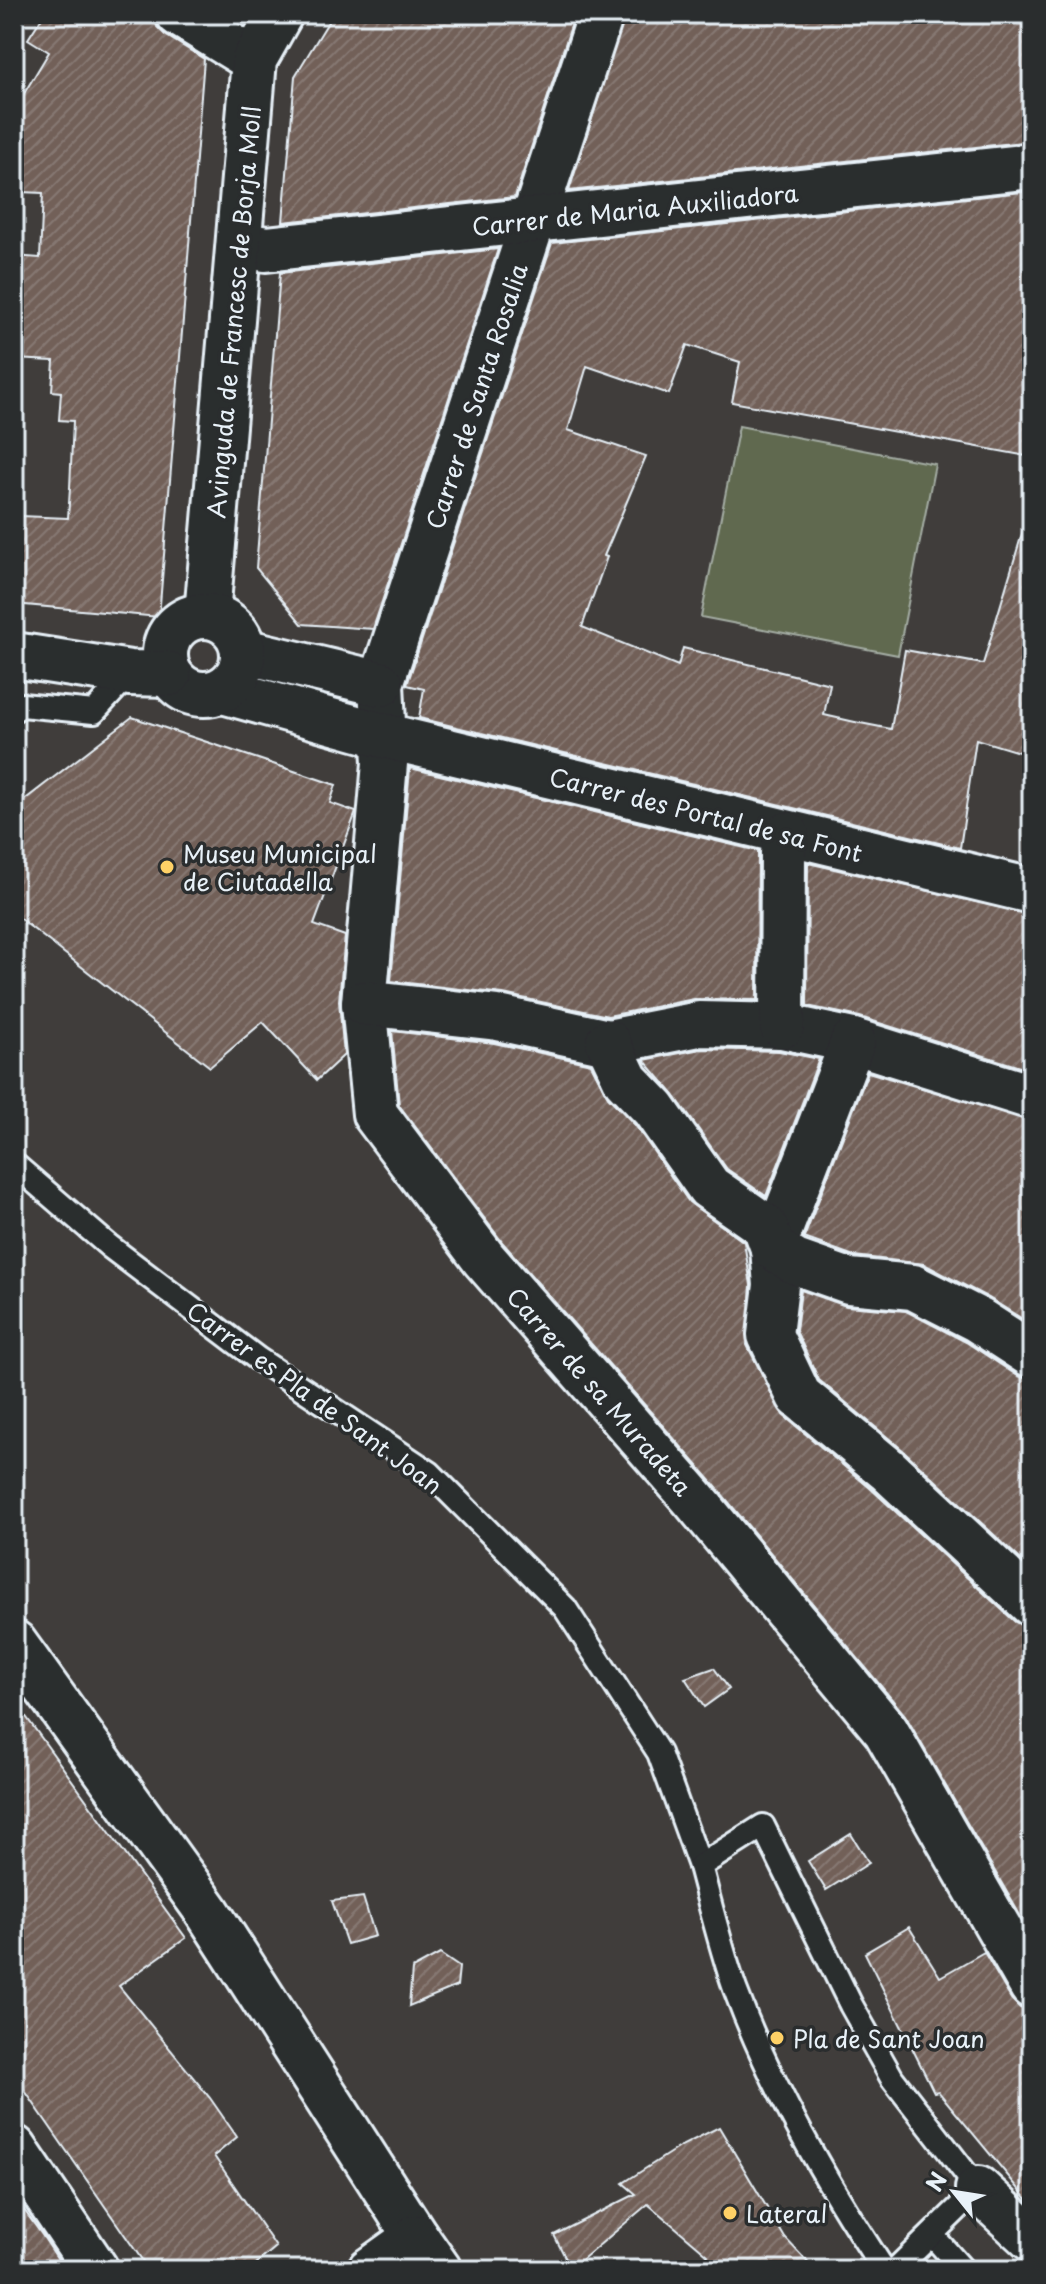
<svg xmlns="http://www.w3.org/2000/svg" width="1046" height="2284" font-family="'Playpen Sans',sans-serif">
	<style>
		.pitch { fill: #61694f; stroke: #a4ada4; stroke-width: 2 }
		.building { fill: url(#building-hatch); stroke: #e8f1f8; stroke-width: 2 }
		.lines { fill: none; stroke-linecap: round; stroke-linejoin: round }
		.lane-casing { stroke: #e8f1f8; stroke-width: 28 }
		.street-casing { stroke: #e8f1f8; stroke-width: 50 }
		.secondary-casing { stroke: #e8f1f8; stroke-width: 50 }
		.lane { stroke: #2a2d2e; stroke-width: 22 }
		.street { stroke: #2a2d2e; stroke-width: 44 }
		.secondary { stroke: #2a2d2e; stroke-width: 44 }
		.poi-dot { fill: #ffd166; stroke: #2a2d2e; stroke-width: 3 }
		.labels { text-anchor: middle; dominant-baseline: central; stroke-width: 7; stroke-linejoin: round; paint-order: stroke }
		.street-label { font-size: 24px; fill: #e8f1f8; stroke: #2a2d2e }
		.poi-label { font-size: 24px; fill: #e8f1f8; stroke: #2a2d2e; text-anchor: start }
	</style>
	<defs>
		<pattern id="building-hatch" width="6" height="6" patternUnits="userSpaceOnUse" patternTransform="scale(2)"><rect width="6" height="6" fill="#726159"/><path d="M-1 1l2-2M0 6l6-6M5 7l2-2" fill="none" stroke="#867872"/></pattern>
	</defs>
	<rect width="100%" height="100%" fill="#403d3b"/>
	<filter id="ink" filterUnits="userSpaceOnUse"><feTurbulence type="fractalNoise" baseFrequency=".0125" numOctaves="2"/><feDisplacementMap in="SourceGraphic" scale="16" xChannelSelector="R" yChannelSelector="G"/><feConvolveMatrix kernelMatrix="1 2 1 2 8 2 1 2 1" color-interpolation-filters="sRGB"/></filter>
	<g filter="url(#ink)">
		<polygon class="pitch" points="739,426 935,464 898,655 701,617"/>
		<g class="building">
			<polygon points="44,14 154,14 157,27 165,35 204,59 159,617 14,604 14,534 20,534 21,516 68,518 70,488 73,421 59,420 61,392 52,391 54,361 14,359 14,256 40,258 43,193 21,192 14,154 14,110 49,52 28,39"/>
			<polygon points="333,14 575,14 515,197 283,222 295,76"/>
			<polygon points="625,14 1032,14 1032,141 569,191"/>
			<polygon points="1032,191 1032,457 732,402 740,362 687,345 669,394 587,366 568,430 646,456 604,556 607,557 582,627 678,666 683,648 830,684 824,715 855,722 891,729 905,650 983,664 1024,527 1032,528 1032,756 976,739 960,848 419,718 424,689 407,685 552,243"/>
			<polygon points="498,249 373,629 302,624 256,568 280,273"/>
			<polygon points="132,717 336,785 330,803 356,812 314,925 345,936 339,1001 344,1055 317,1080 263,1022 210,1067 14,914 14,808"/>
			<polygon points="410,768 758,851 757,1000 694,999 608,1016 503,994 391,981"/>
			<polygon points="808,863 1032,915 1032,1042 1023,1068 860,1017 807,1006"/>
			<polygon points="392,1031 494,1043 591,1064 608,1097 635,1125 689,1202 744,1242 751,1285 747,1345 783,1415 870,1488 1015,1622 1032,1628 1032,1936 905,1715 712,1482 503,1243 399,1105"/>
			<polygon points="701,1049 779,1051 819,1059 766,1196 727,1169 674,1095 644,1060"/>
			<polygon points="868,1072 1032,1121 1032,1325 989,1298 924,1264 854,1256 804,1238"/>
			<polygon points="801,1290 846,1306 906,1311 966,1342 1018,1376 1032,1380 1032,1570 904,1451 819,1380 796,1331"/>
			<polygon points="714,1668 729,1689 704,1707 685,1678"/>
			<polygon points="14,1700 186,1938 119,1986 210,2098 237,2137 214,2156 276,2247 249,2270 149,2270 14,2075"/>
			<polygon points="851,1834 869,1863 826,1890 808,1861"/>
			<polygon points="363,1897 375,1936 347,1944 332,1901"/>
			<polygon points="909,1927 940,1977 984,1952 1011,1999 1020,2008 1032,2011 1032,2205 938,2091 934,2092 865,1953"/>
			<polygon points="440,1954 459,1967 457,1986 409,2006 412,1969"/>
			<polygon points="719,2127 785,2238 815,2270 730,2270 703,2260 708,2255 648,2204 571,2269 554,2235 636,2194 623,2183 679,2147"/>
			<polygon points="14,2196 42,2235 65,2270 14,2270"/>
		</g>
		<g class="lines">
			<defs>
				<g id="lane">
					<polyline points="14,710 22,705 94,712 130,673"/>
					<polyline points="14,1164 109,1246 258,1359 430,1473 565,1608 659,1753 700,1866"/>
					<polyline points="932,2235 963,2270"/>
					<path d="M884,2270C826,2182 772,2089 735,1989C721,1949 711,1907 700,1866L763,1826L851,2005L892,2078L978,2189L895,2270"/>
				</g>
				<g id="street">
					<polyline points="179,14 254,60"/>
					<polyline points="601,14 381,684 385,763 364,1003 375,1114 484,1259 693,1498 886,1731 1032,1986"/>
					<polyline points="239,244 266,249 1032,166"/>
					<polyline points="243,651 381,684"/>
					<polyline points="223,691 381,735 1032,891"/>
					<polyline points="364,1003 498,1018 608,1042 699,1024 782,1026 853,1041 1032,1097"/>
					<polyline points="782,1026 783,853 787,834"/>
					<polyline points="853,1041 773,1248 776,1285 770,1335 799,1396 887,1469 1032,1604"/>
					<polyline points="608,1042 626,1080 654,1109 709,1187 765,1226 773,1248 795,1262 849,1281 913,1287 978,1320 1032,1355"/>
					<polyline points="14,1643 207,1911 416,2237"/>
					<polyline points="14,2148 96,2270"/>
					<polyline points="978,2189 1032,2239"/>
					<polyline points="370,2270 416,2237 439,2270"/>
				</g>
				<g id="secondary">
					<polyline points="207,615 254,60 280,14"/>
					<circle cx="204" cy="655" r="39"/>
					<polyline points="14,655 130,673 169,674"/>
				</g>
			</defs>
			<use href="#lane" class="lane-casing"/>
			<use href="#street" class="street-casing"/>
			<use href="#secondary" class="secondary-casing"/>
			<use href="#lane" class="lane"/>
			<use href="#street" class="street"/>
			<use href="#secondary" class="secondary"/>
		</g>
	</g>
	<g class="poi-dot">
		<circle cx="167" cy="867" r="8"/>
		<circle cx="777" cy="2038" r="8"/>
		<circle cx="730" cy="2213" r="8"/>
	</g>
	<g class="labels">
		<g class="street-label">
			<text transform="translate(635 209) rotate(-6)">Carrer de Maria Auxiliadora</text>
			<text transform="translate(233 312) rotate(-85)">Avinguda de Francesc de Borja Moll</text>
			<text transform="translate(476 396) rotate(-72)">Carrer de Santa Rosalia</text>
			<text transform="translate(706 814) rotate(14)">Carrer des Portal de sa Font</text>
			<text transform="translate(600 1391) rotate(49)">Carrer de sa Muradeta</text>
			<text transform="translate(315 1397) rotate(36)">Carrer es Pla de Sant Joan</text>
		</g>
		<g class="poi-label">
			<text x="183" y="853">Museu Municipal<tspan x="183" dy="28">de Ciutadella</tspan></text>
			<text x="793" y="2038">Pla de Sant Joan</text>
			<text x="746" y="2213">Lateral</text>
		</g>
	</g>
	<rect width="1046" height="2284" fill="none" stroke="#2a2d2e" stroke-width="48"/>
	<rect x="24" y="24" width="998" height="2236" fill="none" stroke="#e8f1f8" stroke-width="3" filter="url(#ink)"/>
	<g transform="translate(954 2192) rotate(300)" stroke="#2a2d2e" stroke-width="6" paint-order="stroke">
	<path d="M0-6L14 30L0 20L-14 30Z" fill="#e8f1f8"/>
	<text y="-12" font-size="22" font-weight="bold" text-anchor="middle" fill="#e8f1f8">N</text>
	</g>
</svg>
